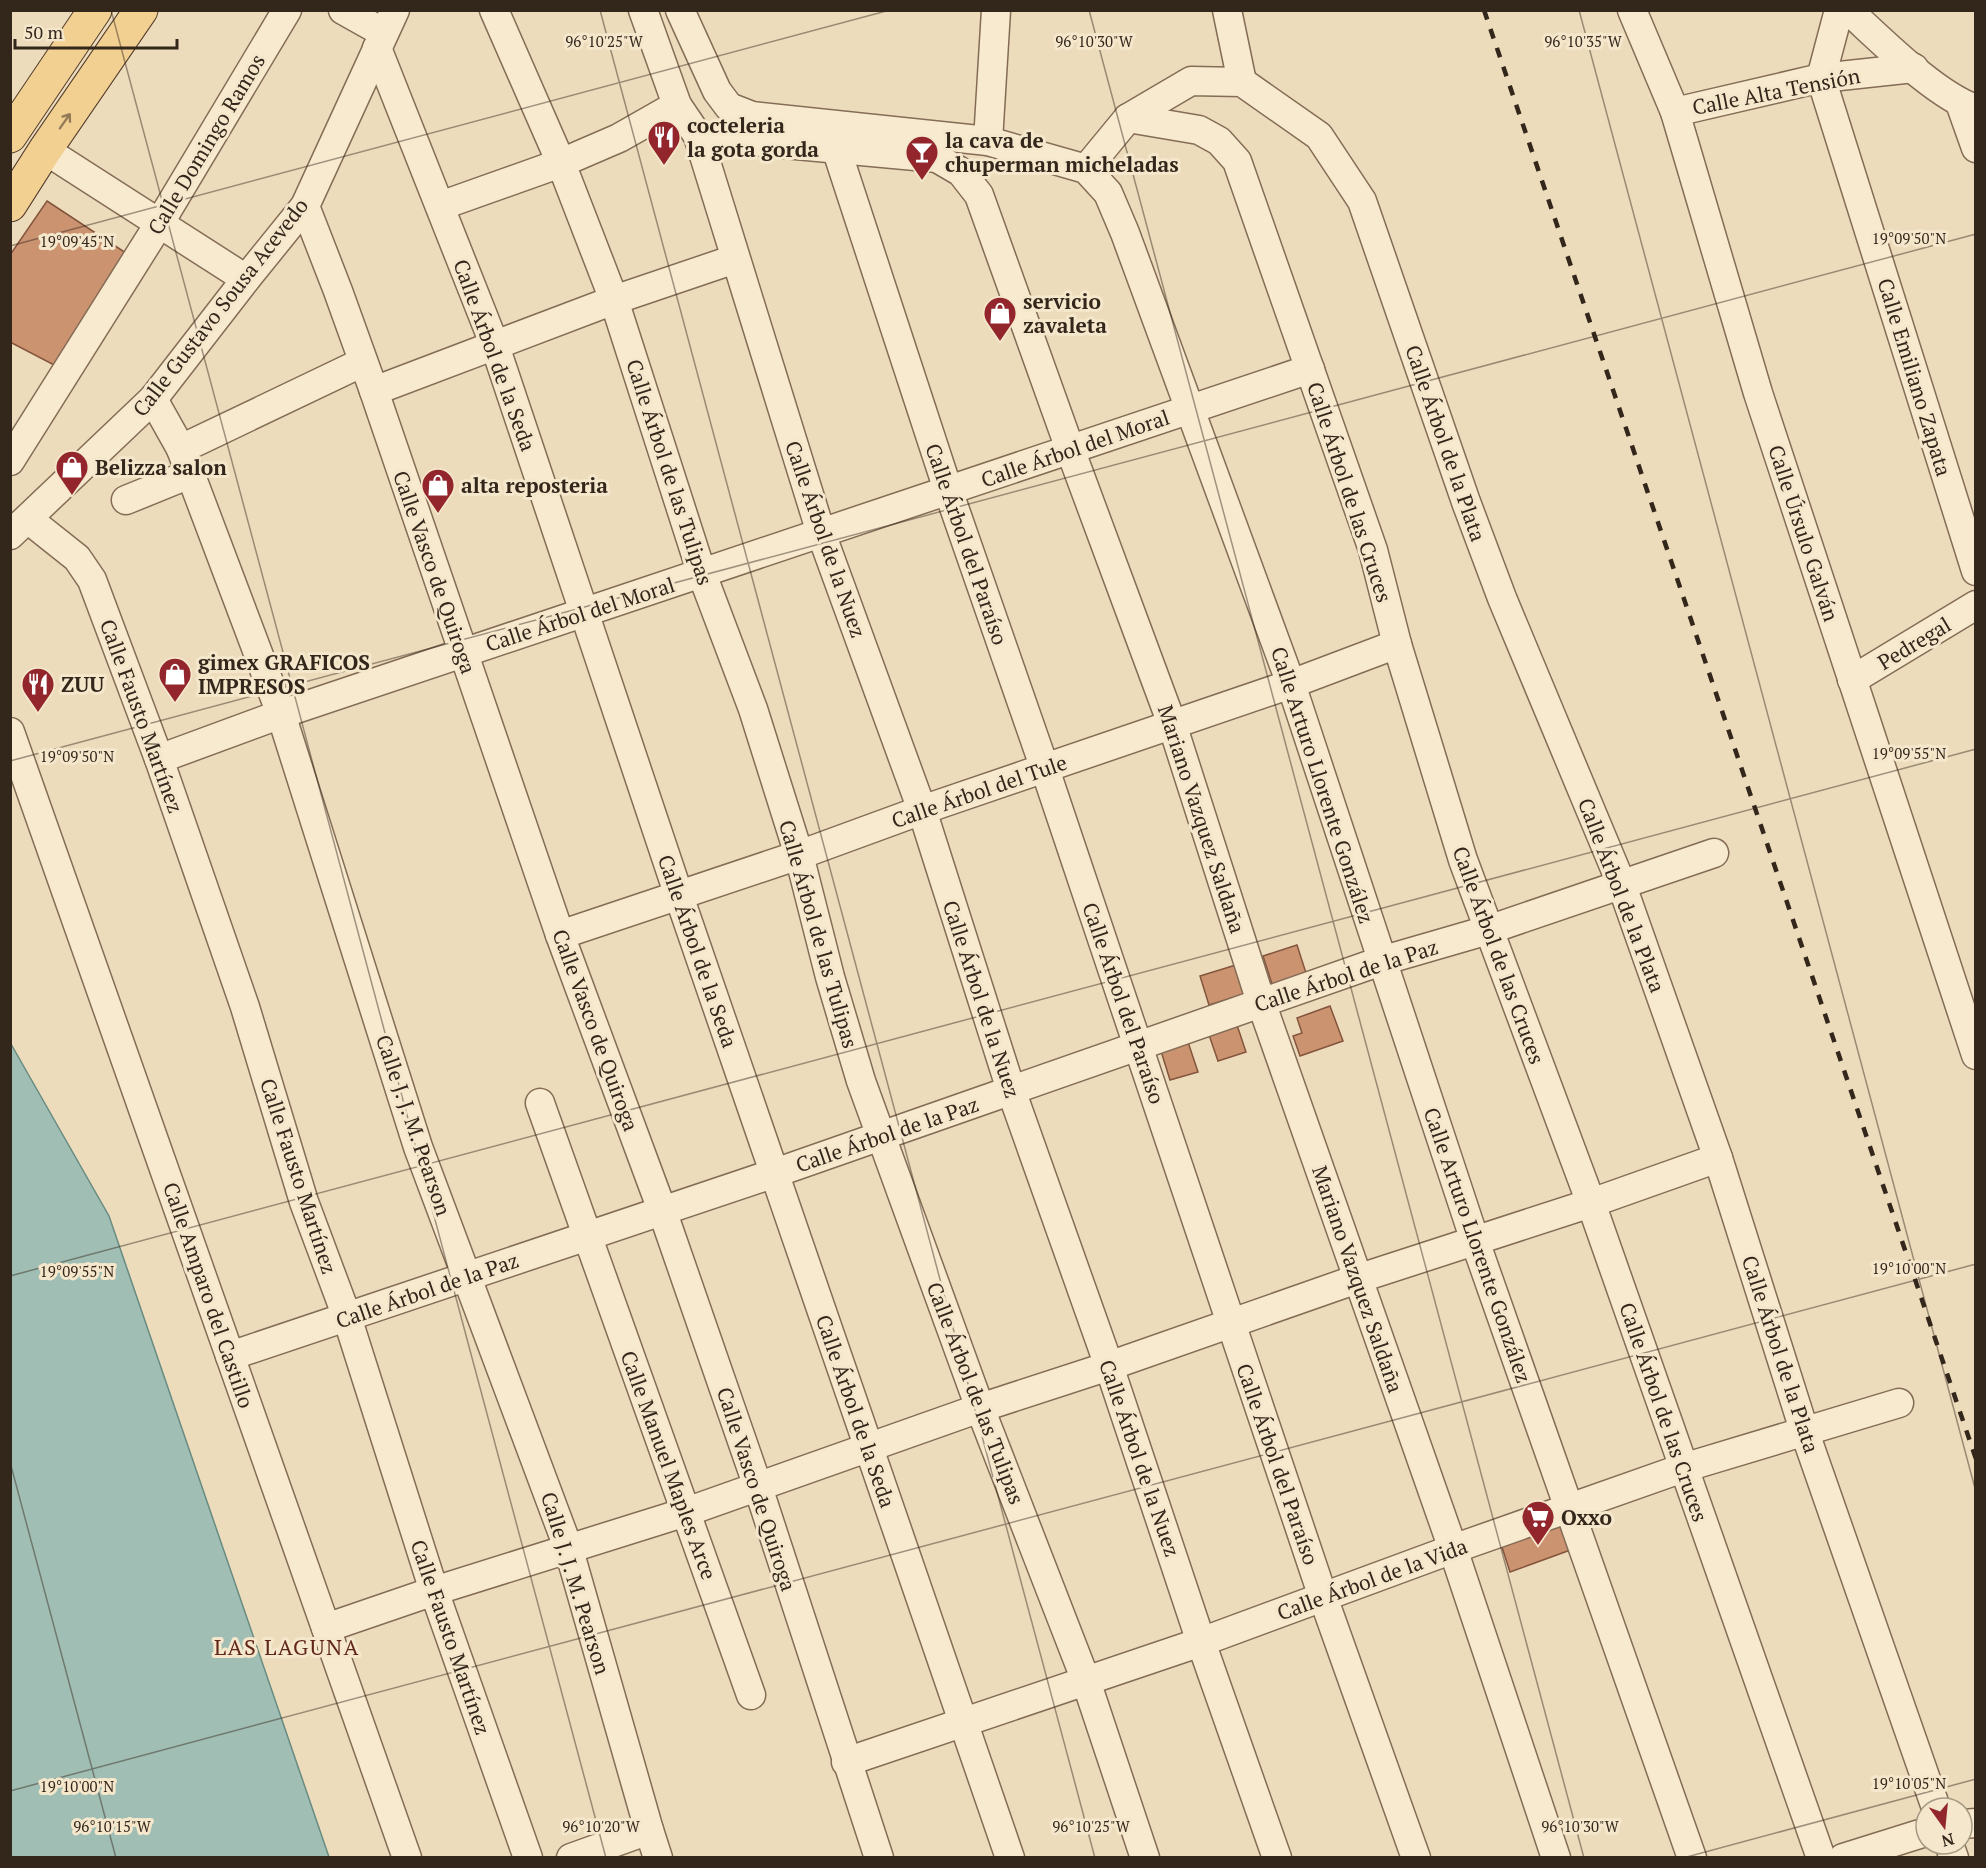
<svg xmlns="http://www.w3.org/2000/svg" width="1986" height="1868" font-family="'PT Serif',serif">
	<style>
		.water { fill: #a0beb4; stroke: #688b81; stroke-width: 1.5 }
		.building { fill: #cc9371; stroke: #83553c; stroke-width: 1.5 }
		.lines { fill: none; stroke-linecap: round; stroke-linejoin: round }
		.minor-casing { stroke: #846c56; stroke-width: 31 }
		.major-casing { stroke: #523b2b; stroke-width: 35 }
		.minor { stroke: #f8eacf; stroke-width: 28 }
		.major { stroke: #f2d092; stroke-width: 33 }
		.rail { stroke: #33261b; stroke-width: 4.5; stroke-dasharray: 10 10; stroke-linecap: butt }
		.oneway { stroke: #927b56 }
		.ticks { fill: none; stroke: #33261b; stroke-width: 1.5; stroke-opacity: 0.45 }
		.labels { text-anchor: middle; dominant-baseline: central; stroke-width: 6; stroke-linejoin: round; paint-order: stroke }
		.street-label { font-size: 21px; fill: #33261b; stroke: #f5e7cb }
		.poi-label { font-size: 21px; font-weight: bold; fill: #33261b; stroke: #f5e7cb; text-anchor: start }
		.neighbourhood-label { font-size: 22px; letter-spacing: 1.5px; fill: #60261a; stroke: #f5e7cb }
		.ticks-label { font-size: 15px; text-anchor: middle; fill: #33261b; stroke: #f5e7cb; stroke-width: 6; stroke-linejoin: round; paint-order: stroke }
	</style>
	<rect width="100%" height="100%" fill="#eddcbc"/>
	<polygon class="water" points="11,1044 109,1216 329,1857 11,1857"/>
	<g class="building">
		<polygon points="47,201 126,253 56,366 10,342 10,255"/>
		<polygon points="1297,945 1306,973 1272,984 1263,956"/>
		<polygon points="1239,964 1248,993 1209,1005 1200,976"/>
		<polygon points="1330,1006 1343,1041 1300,1056 1293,1036 1302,1033 1297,1018"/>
		<polygon points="1236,1022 1246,1052 1218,1061 1208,1032"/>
		<polygon points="1187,1039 1198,1072 1170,1080 1160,1048"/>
		<polygon points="1566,1520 1576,1548 1510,1572 1501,1544"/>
	</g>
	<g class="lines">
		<defs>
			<g id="minor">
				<polyline points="343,10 384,33"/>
				<polyline points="494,10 561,163 614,300 702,574 753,709 799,855 830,977 861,1081 980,1408 1086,1681 1145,1858"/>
				<polyline points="643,10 677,105 698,136 937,158 961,172 979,195 1070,449 1172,724 1261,1002 1453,1549 1556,1858"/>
				<polyline points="680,10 717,91 729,107 752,116 988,141 1086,169 1108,193 1125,233 1291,684 1475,1241 1692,1858"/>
				<polyline points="1227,10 1242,82"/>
				<polyline points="1632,10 1675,112 1758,393 1976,1055"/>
				<polyline points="1839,10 1821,78 1976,571"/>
				<path d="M1848,10C1881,40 1935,95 1976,109"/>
				<polyline points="377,48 495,346 679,896 1010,1858"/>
				<polyline points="1960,103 1976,148"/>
				<polyline points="1675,112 1821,78 1914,68"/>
				<polyline points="1128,118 1199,130 1219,141 1237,161 1373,550 1397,644 1463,860 1591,1203 1821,1858"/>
				<polyline points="698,136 821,533 922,810 1011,1090 1109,1366 1201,1642 1277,1858"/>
				<polyline points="988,141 996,10"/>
				<polyline points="836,148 948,490 1045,769 1323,1597 1416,1858"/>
				<polyline points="45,150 246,279"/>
				<polyline points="1086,169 1128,118 1191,81 1242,82 1319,136 1362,201 1466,502 1502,598 1621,883 1718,1158 1804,1430 1936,1808"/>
				<polyline points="305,206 338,291 374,391 560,935 662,1210 758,1487 879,1858"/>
				<polyline points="440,206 561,163 619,138 677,105"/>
				<polyline points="374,391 614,300 735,259"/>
				<polyline points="153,399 181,449 281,714 418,1147 569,1550 649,1830 658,1858"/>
				<polyline points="181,449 363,362"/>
				<polyline points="10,461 159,224 287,10"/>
				<polyline points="126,500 190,474"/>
				<polyline points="28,519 77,558 92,580 159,759 245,1007 304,1202 347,1317 434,1591 528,1858"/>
				<polyline points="10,535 153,399 246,279 305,206 395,10"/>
				<polyline points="1852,680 1976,605"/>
				<polyline points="10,732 407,1858"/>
				<polyline points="159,759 281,714 1310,369"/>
				<polyline points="560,935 799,855 922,810 1291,684 1397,644"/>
				<polyline points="540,1103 751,1695"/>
				<polyline points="230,1356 775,1173 1381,961 1488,930 1714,853"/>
				<polyline points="326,1628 434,1591 686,1512 980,1408 1109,1366 1357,1279 1591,1203 1718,1158"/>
				<polyline points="846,1762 1201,1642 1453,1549 1683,1468 1899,1403"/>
				<polyline points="1962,1824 1976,1823"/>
				<polyline points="1949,1844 1954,1858"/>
				<polyline points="571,1858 649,1830"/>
				<polyline points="1843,1858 1926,1832"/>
			</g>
			<g id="major">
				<polyline points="10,136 95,10"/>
				<polyline points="10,205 45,150 141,10"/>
			</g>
		</defs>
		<use href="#minor" class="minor-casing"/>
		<use href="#major" class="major-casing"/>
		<use href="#minor" class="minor"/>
		<use href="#major" class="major"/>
		<polyline class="rail" points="1484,10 1976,1459"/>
	</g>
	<defs><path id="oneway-shaft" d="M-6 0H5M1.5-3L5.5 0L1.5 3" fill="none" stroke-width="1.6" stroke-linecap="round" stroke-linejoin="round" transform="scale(1.5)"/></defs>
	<use class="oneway" href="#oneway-shaft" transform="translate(65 121) rotate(-55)"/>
	<path class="ticks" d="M111,10L606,1858M600,10L1095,1858M1089,10L1584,1858M1579,10L1976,1492M10,246L890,10M10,761L1976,234M10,1276L1976,749M10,1462L116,1858M10,1791L1976,1264M1683,1858L1976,1779"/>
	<defs>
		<symbol id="restaurant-pin" viewBox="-11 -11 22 30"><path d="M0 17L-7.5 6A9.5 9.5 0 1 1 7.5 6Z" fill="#93262c" stroke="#f5e7cb"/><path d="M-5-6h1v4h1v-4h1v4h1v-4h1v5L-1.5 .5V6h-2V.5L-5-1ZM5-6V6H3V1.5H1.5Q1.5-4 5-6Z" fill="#fff"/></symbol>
		<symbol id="bar-pin" viewBox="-11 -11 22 30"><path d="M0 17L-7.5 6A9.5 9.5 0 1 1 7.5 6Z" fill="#93262c" stroke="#f5e7cb"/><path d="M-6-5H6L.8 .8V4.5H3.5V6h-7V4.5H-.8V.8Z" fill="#fff"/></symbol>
		<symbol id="shop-pin" viewBox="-11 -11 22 30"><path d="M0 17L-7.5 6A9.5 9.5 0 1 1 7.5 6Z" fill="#93262c" stroke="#f5e7cb"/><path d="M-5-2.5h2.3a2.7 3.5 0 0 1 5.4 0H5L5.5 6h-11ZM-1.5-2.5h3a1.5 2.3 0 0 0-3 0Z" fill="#fff"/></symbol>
		<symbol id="supermarket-pin" viewBox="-11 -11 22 30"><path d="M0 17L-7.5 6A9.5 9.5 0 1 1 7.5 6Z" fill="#93262c" stroke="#f5e7cb"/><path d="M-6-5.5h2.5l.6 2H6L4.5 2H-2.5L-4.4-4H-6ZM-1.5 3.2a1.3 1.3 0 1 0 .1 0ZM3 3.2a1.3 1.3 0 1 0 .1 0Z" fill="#fff"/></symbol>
	</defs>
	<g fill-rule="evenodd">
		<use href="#restaurant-pin" x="645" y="118" width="38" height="52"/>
		<use href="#bar-pin" x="903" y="133" width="38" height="52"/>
		<use href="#shop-pin" x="981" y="294" width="38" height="52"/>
		<use href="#shop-pin" x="53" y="448" width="38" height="52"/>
		<use href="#shop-pin" x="419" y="466" width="38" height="52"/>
		<use href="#shop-pin" x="156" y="655" width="38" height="52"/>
		<use href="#restaurant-pin" x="19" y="665" width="38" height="52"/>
		<use href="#supermarket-pin" x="1519" y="1498" width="38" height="52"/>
	</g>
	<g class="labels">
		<g class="street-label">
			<text transform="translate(1776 91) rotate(-11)">Calle Alta Tensión</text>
			<text transform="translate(206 144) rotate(-59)">Calle Domingo Ramos</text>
			<text transform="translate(220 307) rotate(-52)">Calle Gustavo Sousa Acevedo</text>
			<text transform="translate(495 355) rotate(70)">Calle Árbol de la Seda</text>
			<text transform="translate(1915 377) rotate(73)">Calle Emiliano Zapata</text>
			<text transform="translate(1446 443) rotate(71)">Calle Árbol de la Plata</text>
			<text transform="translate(1075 448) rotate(-19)">Calle Árbol del Moral</text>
			<text transform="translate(670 472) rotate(72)">Calle Árbol de las Tulipas</text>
			<text transform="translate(1350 492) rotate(72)">Calle Árbol de las Cruces</text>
			<text transform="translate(1804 533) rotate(72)">Calle Úrsulo Galván</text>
			<text transform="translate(826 539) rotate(71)">Calle Árbol de la Nuez</text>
			<text transform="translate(967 544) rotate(71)">Calle Árbol del Paraíso</text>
			<text transform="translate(435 572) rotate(71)">Calle Vasco de Quiroga</text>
			<text transform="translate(580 614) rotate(-18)">Calle Árbol del Moral</text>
			<text transform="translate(1914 643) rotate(-31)">Pedregal</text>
			<text transform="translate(142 716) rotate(70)">Calle Fausto Martínez</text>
			<text transform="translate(1323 785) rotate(72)">Calle Arturo Llorente González</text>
			<text transform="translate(979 791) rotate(-19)">Calle Árbol del Tule</text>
			<text transform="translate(1202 819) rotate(72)">Mariano Vazquez Saldaña</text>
			<text transform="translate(1622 895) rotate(69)">Calle Árbol de la Plata</text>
			<text transform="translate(819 934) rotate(74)">Calle Árbol de las Tulipas</text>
			<text transform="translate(698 951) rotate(71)">Calle Árbol de la Seda</text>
			<text transform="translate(1499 955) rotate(70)">Calle Árbol de las Cruces</text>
			<text transform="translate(1346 975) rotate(-18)">Calle Árbol de la Paz</text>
			<text transform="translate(982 999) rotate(72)">Calle Árbol de la Nuez</text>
			<text transform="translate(1124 1003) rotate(71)">Calle Árbol del Paraíso</text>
			<text transform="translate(596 1030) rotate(70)">Calle Vasco de Quiroga</text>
			<text transform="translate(414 1125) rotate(71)">Calle J. J. M. Pearson</text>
			<text transform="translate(887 1134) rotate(-19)">Calle Árbol de la Paz</text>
			<text transform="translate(299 1176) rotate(72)">Calle Fausto Martínez</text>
			<text transform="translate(1478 1245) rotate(71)">Calle Arturo Llorente González</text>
			<text transform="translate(1358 1279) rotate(71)">Mariano Vazquez Saldaña</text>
			<text transform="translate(427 1290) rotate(-19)">Calle Árbol de la Paz</text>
			<text transform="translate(209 1295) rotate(71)">Calle Amparo del Castillo</text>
			<text transform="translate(1781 1354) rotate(72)">Calle Árbol de la Plata</text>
			<text transform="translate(976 1393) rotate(69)">Calle Árbol de las Tulipas</text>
			<text transform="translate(856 1411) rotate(71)">Calle Árbol de la Seda</text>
			<text transform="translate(1664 1412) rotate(71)">Calle Árbol de las Cruces</text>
			<text transform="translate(1140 1458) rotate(71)">Calle Árbol de la Nuez</text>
			<text transform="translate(1278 1464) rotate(71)">Calle Árbol del Paraíso</text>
			<text transform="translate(669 1465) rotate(70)">Calle Manuel Maples Arce</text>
			<text transform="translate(757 1489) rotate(72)">Calle Vasco de Quiroga</text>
			<text transform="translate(1372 1579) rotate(-20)">Calle Árbol de la Vida</text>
			<text transform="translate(576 1583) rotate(73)">Calle J. J. M. Pearson</text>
			<text transform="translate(451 1637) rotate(71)">Calle Fausto Martínez</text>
		</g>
		<g class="poi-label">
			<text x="687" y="125">cocteleria<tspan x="687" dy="24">la gota gorda</tspan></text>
			<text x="945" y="140">la cava de<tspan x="945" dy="24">chuperman micheladas</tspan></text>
			<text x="1023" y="301">servicio<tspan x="1023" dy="24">zavaleta</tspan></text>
			<text x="95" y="467">Belizza salon</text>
			<text x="461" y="485">alta reposteria</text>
			<text x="198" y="662">gimex GRAFICOS<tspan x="198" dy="24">IMPRESOS</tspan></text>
			<text x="61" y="684">ZUU</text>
			<text x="1561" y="1517">Oxxo</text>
		</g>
		<g class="neighbourhood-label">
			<text x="287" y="1646">LAS LAGUNA</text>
		</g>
	</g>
	<g class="ticks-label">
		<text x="604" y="47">96°10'25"W</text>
		<text x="1094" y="47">96°10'30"W</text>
		<text x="1583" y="47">96°10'35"W</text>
		<text x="1909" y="244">19°09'50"N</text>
		<text x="77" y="247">19°09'45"N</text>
		<text x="1909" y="759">19°09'55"N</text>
		<text x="77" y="762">19°09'50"N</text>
		<text x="1909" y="1274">19°10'00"N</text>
		<text x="77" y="1277">19°09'55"N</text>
		<text x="1909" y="1789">19°10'05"N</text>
		<text x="77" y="1792">19°10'00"N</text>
		<text x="112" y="1832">96°10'15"W</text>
		<text x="601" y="1832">96°10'20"W</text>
		<text x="1091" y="1832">96°10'25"W</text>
		<text x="1580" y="1832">96°10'30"W</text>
	</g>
	<rect width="1986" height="1868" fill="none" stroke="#33261b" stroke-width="24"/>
	<g transform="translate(1944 1826) rotate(165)"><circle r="28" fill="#f5e7cb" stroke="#a79a85" stroke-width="1.5"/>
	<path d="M0-4.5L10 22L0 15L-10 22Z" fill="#93262c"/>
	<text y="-9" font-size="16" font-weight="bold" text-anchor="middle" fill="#33261b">N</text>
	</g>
	<path d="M15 39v9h162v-9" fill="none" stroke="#33261b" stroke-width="3"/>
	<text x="24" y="39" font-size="18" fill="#33261b" stroke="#f5e7cb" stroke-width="4.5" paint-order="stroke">50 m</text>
</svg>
